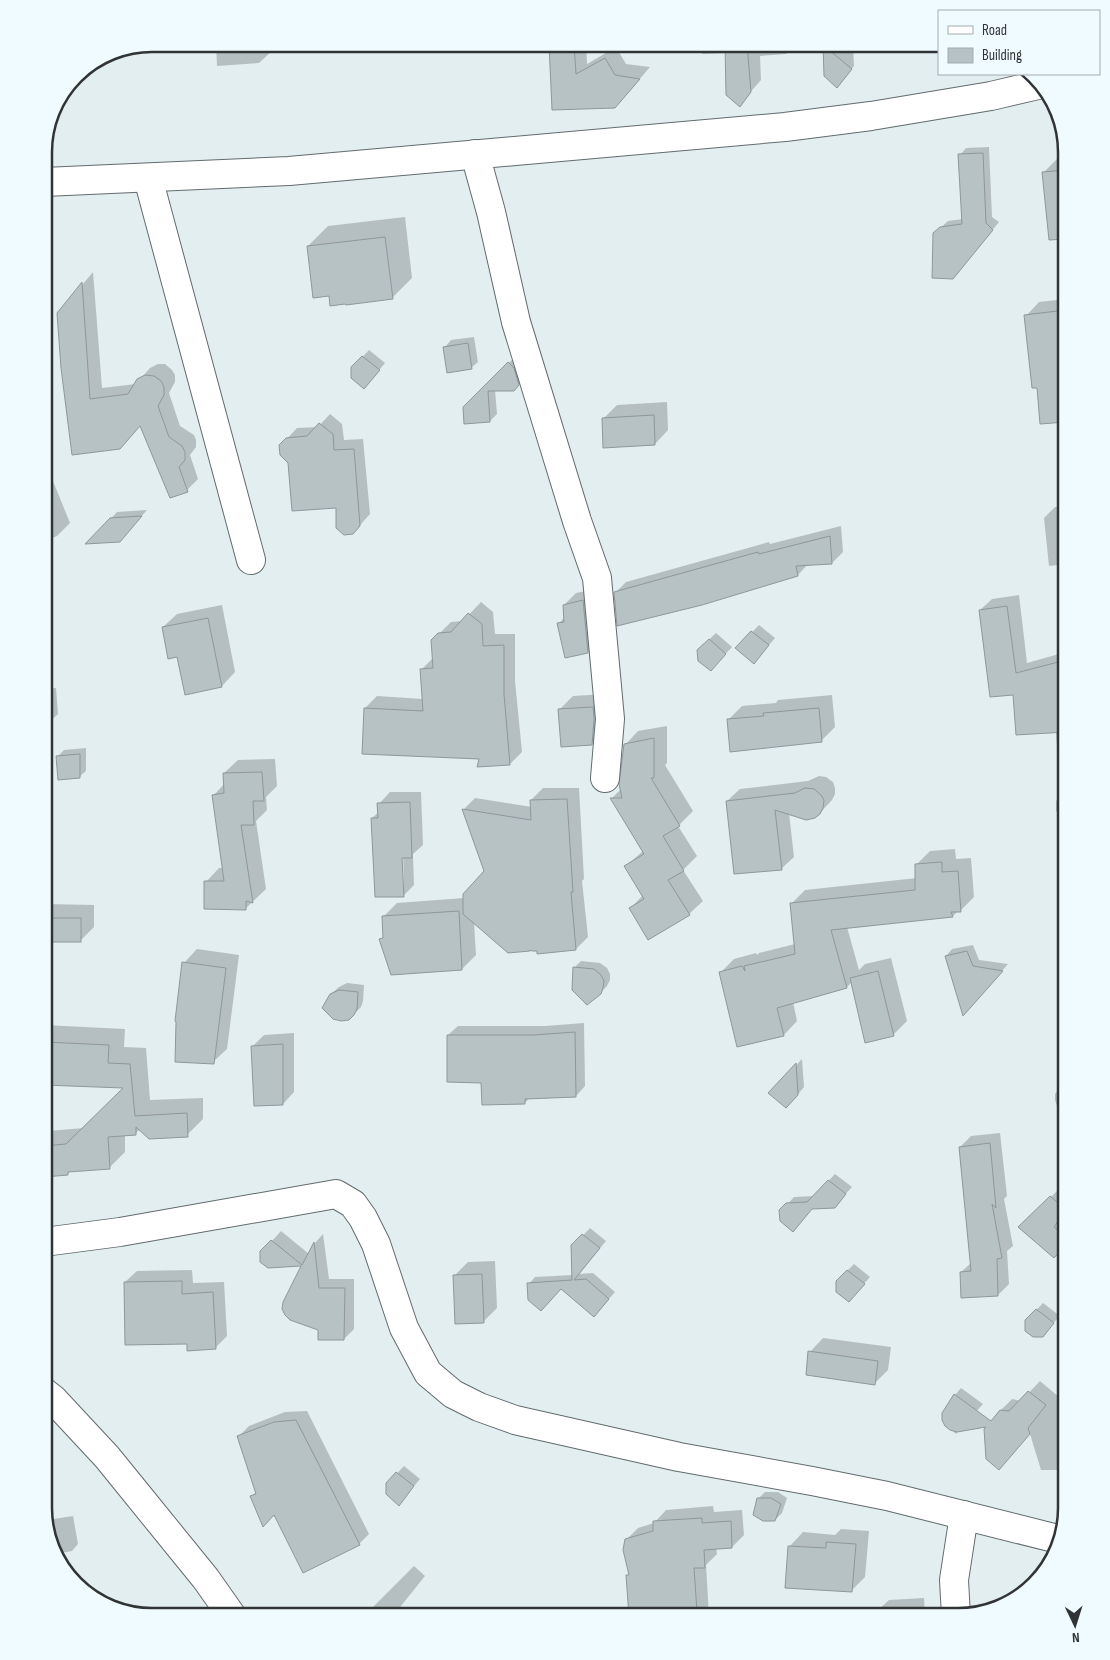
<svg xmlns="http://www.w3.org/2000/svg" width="1110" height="1660" font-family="'Sofia Sans Condensed',sans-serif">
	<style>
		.shadow { fill: #0003; fill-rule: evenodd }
		.building { fill: #b7c2c5; stroke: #8e989b }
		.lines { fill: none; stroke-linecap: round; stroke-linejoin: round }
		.street-casing { stroke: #626b6e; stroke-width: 30 }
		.street { stroke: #fff; stroke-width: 28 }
		.rim { fill: none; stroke: #303435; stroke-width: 2.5 }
	</style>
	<rect width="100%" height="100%" fill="#e3eef1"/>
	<g class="shadow">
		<polygon points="216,44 273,44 273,50 259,63 217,66"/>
		<polygon points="550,44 586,44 587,64 616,47 626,64 650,67 626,95 553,108"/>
		<polygon points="702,44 796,44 786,54 760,56 761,80 739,105 727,53 702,54"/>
		<polygon points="824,44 853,44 854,66 843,79 825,76"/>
		<polygon points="989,147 992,217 999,222 959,271 934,234 948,221 963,219 960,155 966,148"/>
		<polygon points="1066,158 1066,206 1047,208 1044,172 1057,159"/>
		<polygon points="405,217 412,278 392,298 347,302 330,294 308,246 328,226"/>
		<polygon points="93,272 102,388 136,384 150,368 158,364 165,364 172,370 175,375 175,382 169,393 180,426 194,435 196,440 196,447 190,455 198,479 187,490 141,425 73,453 58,314"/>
		<polygon points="1066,299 1066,421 1042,423 1039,386 1026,316 1039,302"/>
		<polygon points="474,337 478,362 471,368 445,347 451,340"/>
		<polygon points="369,350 385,363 370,381 352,368"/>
		<polygon points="515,357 525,377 513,390 495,390 497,414 490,421 464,407"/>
		<polygon points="667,402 668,430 655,444 603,419 617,405"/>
		<polygon points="330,414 342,424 344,440 363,439 370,514 353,533 337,506 289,462 281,445 297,428 318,427"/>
		<polygon points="44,459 70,523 57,536 44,542"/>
		<polygon points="1066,506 1066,564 1049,566 1044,518 1055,507"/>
		<polygon points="147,510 126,534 88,543 117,512"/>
		<polygon points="841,526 843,552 832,563 808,564 798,575 615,593 626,582 769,542 770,544"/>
		<polygon points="595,589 600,640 588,652 558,624 565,617 564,605 576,593"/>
		<polygon points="1019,595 1027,663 1066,652 1066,755 1057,747 1056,732 1014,693 980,610 992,599"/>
		<polygon points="481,602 493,612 495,634 515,634 515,681 522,752 510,764 480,758 365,708 377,696 423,699 421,670 433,658 432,641 451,622 463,621"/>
		<polygon points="222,605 235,672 222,686 178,655 163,627 177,614"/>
		<polygon points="759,625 775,638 760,656 737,648"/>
		<polygon points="716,633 732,647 717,663 698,650"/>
		<polygon points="56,688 58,714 44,727 44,689"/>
		<polygon points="606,694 605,730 592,743 559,710 573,696"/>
		<polygon points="832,695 835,727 821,741 728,720 742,706 776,703 778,700"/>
		<polygon points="667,726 667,763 665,765 693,811 678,826 697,856 683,870 703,901 689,914 631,908 643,895 626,866 643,851 612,798 621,789 625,745 638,731"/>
		<polygon points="86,748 86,771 79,777 57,757 64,750"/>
		<polygon points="275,759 277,786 266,797 267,810 256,821 266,889 245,909 206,882 219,868 224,868 213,796 224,784 224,773 238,760"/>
		<polygon points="819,776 826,777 833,782 835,788 835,794 832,800 820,813 789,813 794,857 781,869 735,874 727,801 740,789 808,781"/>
		<polygon points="543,788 579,788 584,879 582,881 588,937 576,949 538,950 474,922 476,955 462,969 381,939 384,937 383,917 397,903 464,898 486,871 464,809 475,798 532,807 531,800"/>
		<polygon points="1066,790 1066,819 1056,811 1056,801"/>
		<path d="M390,792H421L423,845L413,854L414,885L403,896L372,818L379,812V804ZM401,852H403L404,887H402Z"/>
		<polygon points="955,849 956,859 971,858 974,897 961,910 958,911 953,916 847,927 859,970 865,964 891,958 907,1021 893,1035 852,982 847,987 793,1002 797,1021 784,1035 738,1046 721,972 734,959 756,953 757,955 759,953 795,944 791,904 805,890 917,878 916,865 930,851"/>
		<polygon points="44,904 94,905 94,927 80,941 44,940"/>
		<polygon points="973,945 979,960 1008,964 970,1008 946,956 952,949"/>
		<polygon points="197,949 239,955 227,1049 213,1062 184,963"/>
		<polygon points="581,961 600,963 607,968 610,974 610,980 607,986 600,993 575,967"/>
		<polygon points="347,983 364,985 363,1001 361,1007 354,1014 331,994 339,987"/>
		<polygon points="584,1023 585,1086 576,1096 530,1097 525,1103 448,1035 458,1026 545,1026"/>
		<path d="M44,1025L125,1029L124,1047L146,1048L150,1100L203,1098V1119L187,1135L140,1129L136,1133L125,1134V1152L109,1168L70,1171L67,1174L44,1175ZM49,1084L126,1087L84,1128L48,1131Z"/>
		<polygon points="294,1033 294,1092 283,1104 253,1046 264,1035"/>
		<polygon points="802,1059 804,1087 793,1100 770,1093"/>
		<polygon points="1066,1080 1066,1112 1062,1110 1057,1106 1055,1100 1055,1094"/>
		<polygon points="1000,1133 1007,1196 1004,1199 1013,1246 1007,1251 1009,1284 998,1295 961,1272 972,1262 960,1147 971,1136"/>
		<polygon points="835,1174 852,1187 841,1199 813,1208 781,1211 794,1197 814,1196"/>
		<polygon points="1057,1191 1066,1198 1066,1211 1060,1219 1066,1225 1066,1244 1061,1250 1020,1227"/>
		<polygon points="590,1228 606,1241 579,1274 593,1273 615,1292 600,1309 561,1287 529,1284 535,1277 573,1275 573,1246"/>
		<polygon points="281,1231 309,1254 315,1243 323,1234 329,1279 354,1279 354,1329 344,1339 319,1329 303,1265 268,1267 262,1252"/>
		<polygon points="495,1261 497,1308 483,1322 454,1276 468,1262"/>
		<polygon points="854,1264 870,1277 855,1294 837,1281"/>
		<polygon points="192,1270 193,1283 224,1282 227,1336 215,1348 188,1343 125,1282 137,1271"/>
		<polygon points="1043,1303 1060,1316 1046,1331 1026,1321"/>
		<polygon points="823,1338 891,1347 888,1370 875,1383 810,1352"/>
		<polygon points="1040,1381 1066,1403 1066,1470 1041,1470 1030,1434 1001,1410 1012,1399 1021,1401"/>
		<polygon points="961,1388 983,1404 956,1434 946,1425 955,1395"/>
		<polygon points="307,1411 369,1534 359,1544 274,1514 251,1497 256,1492 239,1436 249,1426 285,1412"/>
		<polygon points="404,1466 420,1479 399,1504 387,1484"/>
		<polygon points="44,1469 45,1469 47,1499 44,1503"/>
		<polygon points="765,1492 778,1492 787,1498 782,1513 775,1520 759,1498"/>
		<polygon points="713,1506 714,1512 742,1510 744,1535 732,1547 716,1548 717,1554 706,1565 709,1616 668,1616 669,1613 627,1576 630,1573 626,1540 638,1528 654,1523 666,1510"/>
		<polygon points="73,1516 78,1544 72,1551 56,1554 47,1520"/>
		<polygon points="841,1529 869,1531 865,1577 851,1591 790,1546 803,1532 835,1535"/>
		<polygon points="414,1566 425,1576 393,1616 364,1616"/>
		<polygon points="924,1598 925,1616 875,1616 875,1613 889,1600"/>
	</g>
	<g class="building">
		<polygon points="549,44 574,44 576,74 605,58 615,75 640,79 615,108 552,110"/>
		<polygon points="725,44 747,44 751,92 740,107 726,95"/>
		<polygon points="823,45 852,69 837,88 824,76"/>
		<polygon points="983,153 986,223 993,230 953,279 932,278 933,233 940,227 962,224 958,154"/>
		<polygon points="1066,170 1066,239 1049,240 1042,172"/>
		<polygon points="385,237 393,299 346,305 345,304 330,306 329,296 313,298 307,246"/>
		<polygon points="82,282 90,399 128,394 137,379 145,375 154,376 161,381 164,387 164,395 158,406 169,437 182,446 185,452 185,460 179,467 188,492 170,498 140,426 120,449 72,455 61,368 57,313"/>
		<polygon points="1066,310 1066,422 1040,424 1037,388 1032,388 1024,315"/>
		<polygon points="468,343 472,369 447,373 443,347"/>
		<polygon points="362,356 380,370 364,389 351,378 351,367"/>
		<polygon points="508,362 514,368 519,385 514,391 488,391 490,422 464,424 463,407"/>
		<polygon points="654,415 655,445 603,448 602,418"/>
		<polygon points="319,423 333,434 334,450 354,449 360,526 353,534 344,535 336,528 336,508 292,511 288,463 280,455 279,445 286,438 307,436"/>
		<polygon points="142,516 120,542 85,544 110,518"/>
		<polygon points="830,536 832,564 796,566 798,576 702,605 617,626 614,592 758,552 759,554"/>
		<polygon points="583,600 588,653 565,658 557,623 564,622 563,605"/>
		<polygon points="1007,606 1016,673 1066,660 1066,732 1016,735 1013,695 990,697 979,610"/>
		<polygon points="468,613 482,624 483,646 504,645 504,694 510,765 477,767 479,759 362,754 364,708 423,711 420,669 433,668 431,640 438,633 451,632"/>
		<polygon points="208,618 222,687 185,695 177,657 168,659 162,627"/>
		<polygon points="751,631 769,645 754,664 735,648"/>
		<polygon points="709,639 726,654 711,671 698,661 697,650"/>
		<polygon points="593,707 594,719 592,745 561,747 558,709"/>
		<polygon points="819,708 822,742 730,752 727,719 764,716 763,713"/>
		<polygon points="654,738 654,778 651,778 680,826 663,836 684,871 668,880 690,915 648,940 629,908 644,899 624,866 644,854 610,798 622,798 619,784 624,744"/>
		<polygon points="80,754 80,778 58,780 56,756"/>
		<polygon points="262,772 264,801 253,801 254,825 241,825 253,903 246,901 246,910 204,909 204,881 224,881 212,795 224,793 223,773"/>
		<polygon points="805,788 814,789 821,795 824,800 823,808 820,814 815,818 806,820 775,810 782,870 734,874 726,801 795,793"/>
		<polygon points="567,799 573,892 571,892 576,950 537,954 537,951 532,951 530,950 530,951 508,953 463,914 463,894 484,871 462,809 531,820 530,800"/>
		<polygon points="410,802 412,858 402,858 404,897 375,897 371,818 378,818 377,803"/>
		<polygon points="942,862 942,872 958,871 961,912 951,912 953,917 831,930 847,988 777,1008 784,1036 737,1047 719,972 742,966 745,971 744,966 795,954 790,903 915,890 915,864"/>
		<polygon points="459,911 462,970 391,975 379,939 383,938 382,916"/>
		<rect x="44" y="918" width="37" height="24"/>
		<polygon points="967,951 973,966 1003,971 963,1016 945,956"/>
		<polygon points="182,962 226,968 214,1064 175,1062 176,1022 175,1021"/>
		<polygon points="573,967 594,969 601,975 604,981 603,988 601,994 587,1005 572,990"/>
		<polygon points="878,971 894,1036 865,1043 850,978"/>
		<polygon points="339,990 358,992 357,1009 354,1015 349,1020 341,1021 333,1019 322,1008 330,994"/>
		<polygon points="575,1032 576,1097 525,1099 525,1104 482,1105 481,1083 447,1082 447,1035 534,1035"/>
		<polygon points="44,1042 109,1045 108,1063 130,1064 135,1116 187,1113 188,1137 149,1139 136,1127 136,1135 108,1137 110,1169 68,1172 68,1175 44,1177 44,1146 66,1144 123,1088 44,1085"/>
		<polygon points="283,1044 283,1105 254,1106 251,1046"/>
		<polygon points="796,1063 798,1095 786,1108 768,1093"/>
		<polygon points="990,1143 996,1208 992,1204 1002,1258 997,1259 998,1296 961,1298 960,1272 971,1271 959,1147"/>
		<polygon points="828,1180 846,1194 835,1208 812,1209 793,1232 780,1221 779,1210 786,1203 807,1202"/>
		<polygon points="1050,1196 1066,1210 1054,1227 1066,1237 1066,1245 1054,1258 1018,1227"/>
		<polygon points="582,1234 600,1248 574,1280 586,1279 609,1299 594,1317 561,1289 541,1311 528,1300 527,1283 572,1280 571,1245"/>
		<polygon points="271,1240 302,1265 314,1242 319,1288 345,1288 344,1340 318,1340 318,1330 290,1320 285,1315 282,1309 283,1302 301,1266 268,1268 260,1262 260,1251"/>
		<polygon points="847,1270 865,1284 849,1302 836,1292 836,1281"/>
		<polygon points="482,1274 484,1323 455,1324 453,1275"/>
		<polygon points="182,1281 182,1294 213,1292 216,1349 187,1351 187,1344 125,1345 124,1282"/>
		<polygon points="1036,1309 1054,1323 1043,1337 1033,1337 1025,1331 1025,1320"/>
		<polygon points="808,1351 878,1361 875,1385 806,1375"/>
		<polygon points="1028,1391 1046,1405 1028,1428 1030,1434 999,1470 986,1459 984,1429 986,1427 957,1432 950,1430 945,1426 942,1420 942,1413 954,1394 991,1421 1000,1410 1009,1411"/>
		<polygon points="296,1420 360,1545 303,1573 274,1515 263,1527 250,1496 256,1494 237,1436 274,1422"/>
		<polygon points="396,1472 414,1486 399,1506 386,1494 386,1483"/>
		<polygon points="757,1498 771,1498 781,1504 775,1521 763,1521 753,1515"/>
		<polygon points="702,1518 702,1523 731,1521 732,1548 704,1550 705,1568 694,1568 697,1612 629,1616 626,1575 629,1575 623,1550 625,1539 653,1531 653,1521"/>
		<polygon points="826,1542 856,1544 852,1592 785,1588 788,1546 826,1548"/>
	</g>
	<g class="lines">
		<defs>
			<g id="street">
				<polyline points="475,154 491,212 516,322 577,521 597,578 610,719 605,778"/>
				<polyline points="148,178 251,560"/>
				<polyline points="44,182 289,171 785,127 871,116 991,96 1038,85"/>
				<polyline points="44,1242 120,1232 336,1194 353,1204 363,1218 376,1244 404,1328 428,1373 453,1394 479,1407 515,1420 679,1457 812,1481 887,1496 1058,1539"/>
				<polyline points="44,1392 53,1399 107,1457 206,1579 232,1616"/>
				<polyline points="956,1616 954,1580 964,1515"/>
			</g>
		</defs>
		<use href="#street" class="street-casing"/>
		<use href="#street" class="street"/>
	</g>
	<path d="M0 0H1110V1660H0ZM152 52H958A100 100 0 0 1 1058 152V1508A100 100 0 0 1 958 1608H152A100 100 0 0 1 52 1508V152A100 100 0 0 1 152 52Z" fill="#f0fbff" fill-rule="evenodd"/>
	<path class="rim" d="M152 52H958A100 100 0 0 1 1058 152V1508A100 100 0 0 1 958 1608H152A100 100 0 0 1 52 1508V152A100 100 0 0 1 152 52Z"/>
	<rect x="938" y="10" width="162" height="65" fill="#f0fbff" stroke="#a3abae"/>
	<rect x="948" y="26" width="25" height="8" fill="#ffffff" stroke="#a3abae"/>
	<text x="982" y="35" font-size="15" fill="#303435">Road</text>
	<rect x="948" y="48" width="25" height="15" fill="#b7c2c5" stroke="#a3abae"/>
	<text x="982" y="60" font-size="15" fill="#303435">Building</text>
	<g transform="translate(1075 1625) rotate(176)" stroke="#f0fbff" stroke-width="4" paint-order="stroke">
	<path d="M0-4L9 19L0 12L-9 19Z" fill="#303435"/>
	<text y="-8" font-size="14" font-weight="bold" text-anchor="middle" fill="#303435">N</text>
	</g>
</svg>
